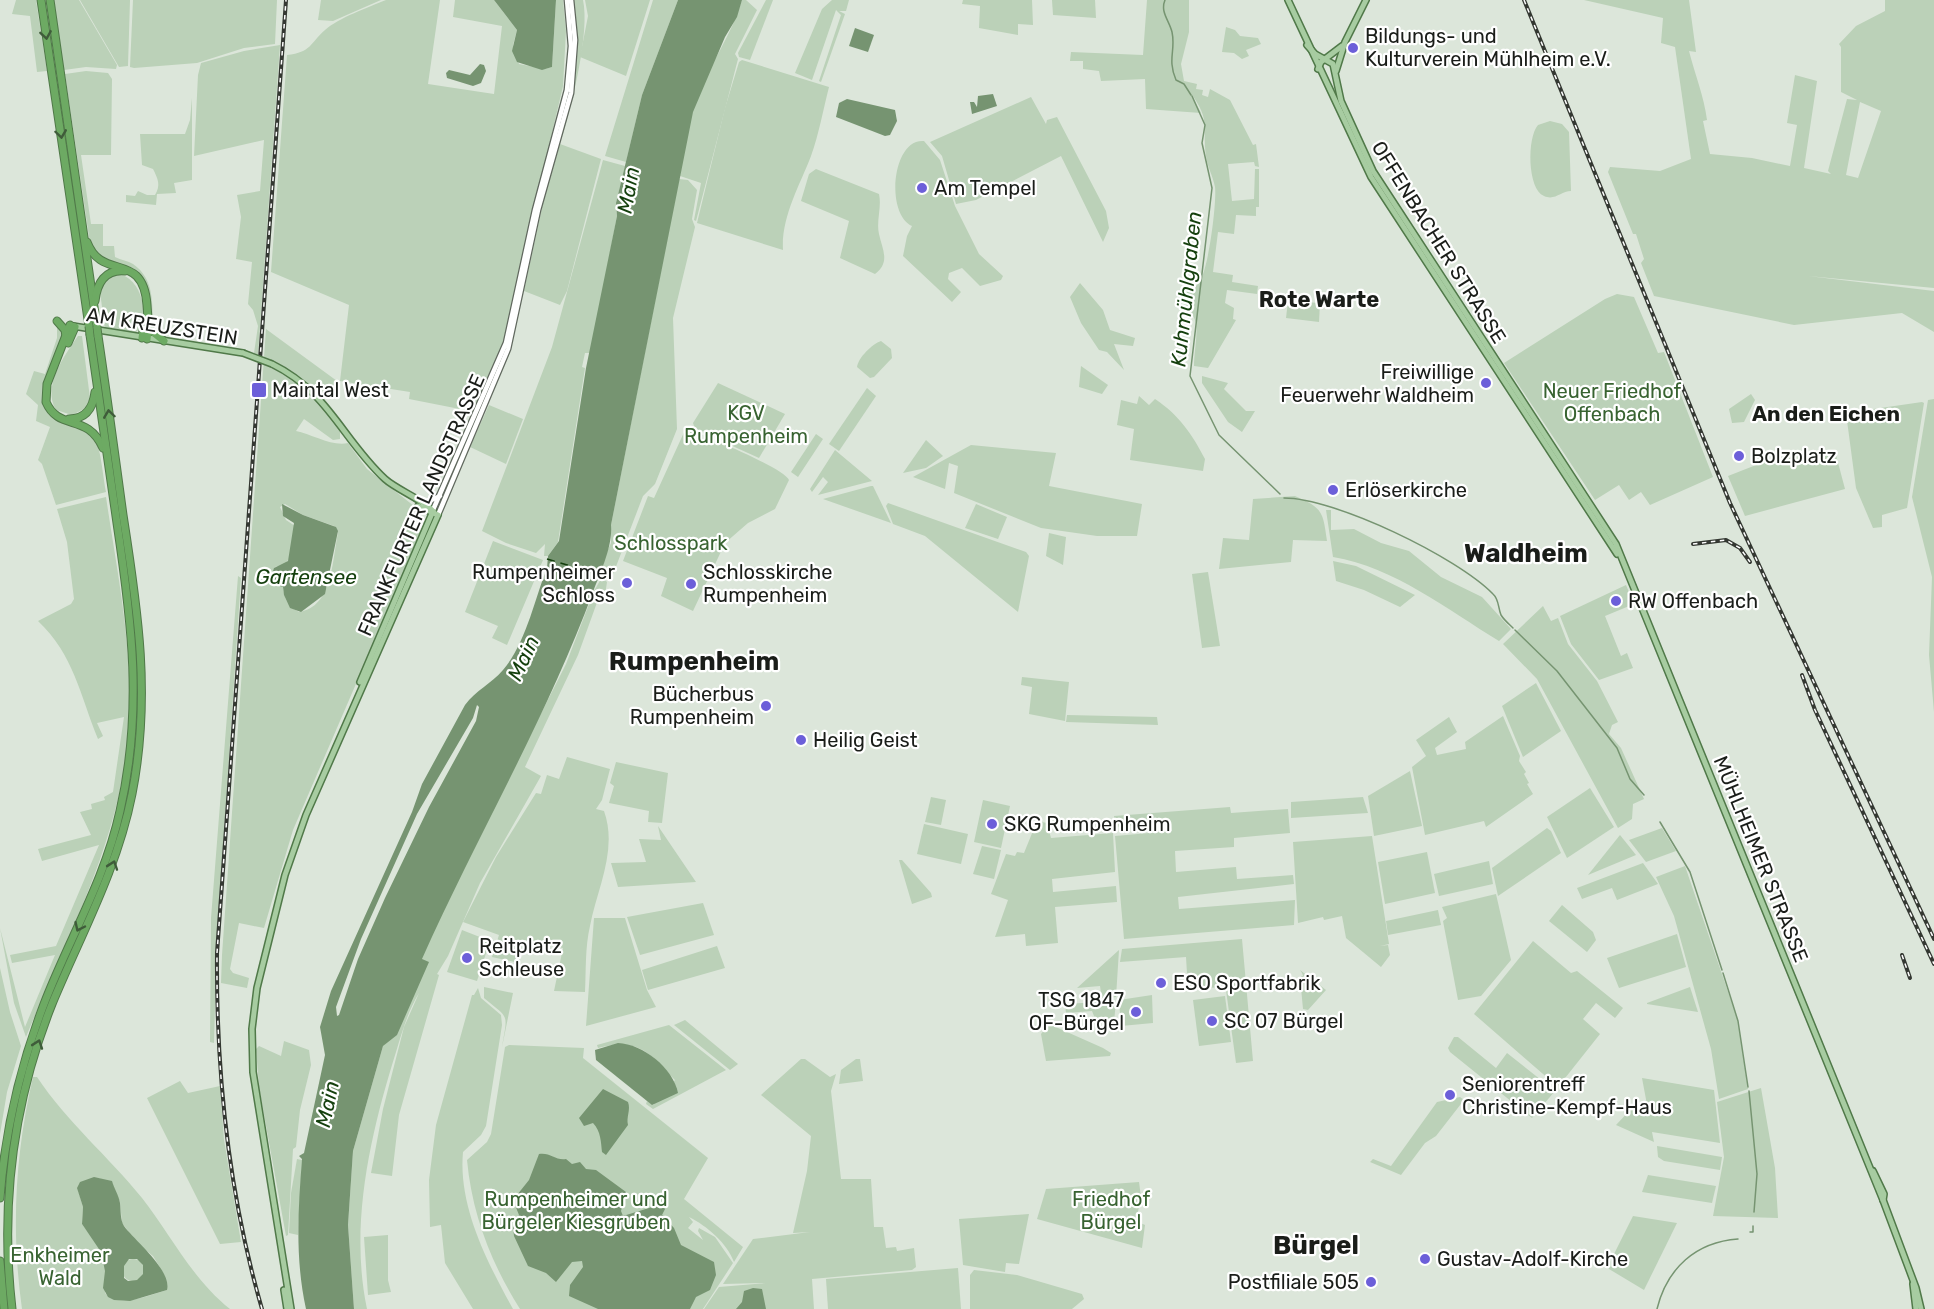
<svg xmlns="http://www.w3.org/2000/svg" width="1934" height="1309" font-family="Rubik,sans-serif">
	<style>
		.green { fill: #bbd1b8; fill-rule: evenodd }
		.water { fill: #769471; fill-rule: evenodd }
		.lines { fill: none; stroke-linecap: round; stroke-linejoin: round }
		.stream { stroke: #769471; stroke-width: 1.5 }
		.ferry { stroke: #143f0d; stroke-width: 1.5; stroke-dasharray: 8 6; stroke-linecap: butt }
		.secondary-casing { stroke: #60685e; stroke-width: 7 }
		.primary-casing { stroke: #507949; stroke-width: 8 }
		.motorway-casing { stroke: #507949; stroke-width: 9 }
		.secondary { stroke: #fff; stroke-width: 4.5 }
		.primary { stroke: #a7cca1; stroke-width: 5 }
		.motorway { stroke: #6daa63; stroke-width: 7 }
		.rail-casing { stroke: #343832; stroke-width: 4 }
		.rail { stroke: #fff; stroke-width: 1.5; stroke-dasharray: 4.5; stroke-linecap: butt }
		.primary-bridge-casing { stroke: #507949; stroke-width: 8; stroke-linecap: butt }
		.motorway-bridge-casing { stroke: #507949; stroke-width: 9; stroke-linecap: butt }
		.primary-bridge { stroke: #a7cca1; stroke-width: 5 }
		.motorway-bridge { stroke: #6daa63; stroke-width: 7 }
		.oneway { stroke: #3f5c3a }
		.poi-dot { fill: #6c5fd9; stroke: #fff; stroke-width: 2 }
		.labels { text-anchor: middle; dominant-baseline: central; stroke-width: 4.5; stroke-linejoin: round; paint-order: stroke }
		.poi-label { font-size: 20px; fill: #1a1d19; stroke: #fff; text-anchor: start }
		.street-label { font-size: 20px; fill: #1a1d19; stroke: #fff }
		.park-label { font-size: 20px; fill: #386331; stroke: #fff }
		.water-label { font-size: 21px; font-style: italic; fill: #143f0d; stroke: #fff }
		.neighbourhood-label { font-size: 21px; font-weight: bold; fill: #1a1d19; stroke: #fff }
		.quarter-label { font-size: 22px; font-weight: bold; fill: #1a1d19; stroke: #fff }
		.district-label { font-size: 26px; font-weight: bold; fill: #1a1d19; stroke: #fff }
	</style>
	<rect width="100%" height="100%" fill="#dce6da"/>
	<g class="green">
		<polygon points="16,0 36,0 47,71 37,72 30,16 12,14"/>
		<polygon points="54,0 79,0 117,65 116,69 86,67 64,70"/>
		<polygon points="80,0 130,0 128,66 119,67"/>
		<polygon points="133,0 277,0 275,44 244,48 197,63 134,68 130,67"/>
		<polygon points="321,0 381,0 333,21 318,20"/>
		<path d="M386,0H440L428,84L494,94L502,26L453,17L455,0H494L517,30L513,45L519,64L545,69L552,67L556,0H563L566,31L563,86L501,352L475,412L409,399L410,392L340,381L349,305L271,272L287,55C312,52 309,44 325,30C338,18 369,7 386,0Z"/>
		<path d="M572,0H583C590,33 572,104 562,137L574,79Z"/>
		<polygon points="585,0 650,0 626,76 580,57 588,16"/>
		<polygon points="653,0 678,0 642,95 626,162 605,156"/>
		<path d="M742,0H746L757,10L735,54L738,59L696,221L694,220L701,183L680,176C684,150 688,122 697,98C710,64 732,34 742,0Z"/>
		<polygon points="766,0 773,0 750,60 739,57 738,53"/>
		<polygon points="832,0 849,0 846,11 839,11 845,14 821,82 819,81 841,15 836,10 812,80 795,73 822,9"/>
		<polygon points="963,0 1032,0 1033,25 1018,24 1018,35 979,28 980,6 962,4"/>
		<polygon points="1052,0 1095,0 1096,18 1053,15"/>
		<path d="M1147,0H1189V32L1181,64L1184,81L1197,84L1196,89L1203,90L1202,95L1208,97L1210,89L1230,100L1253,145L1256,144L1259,167L1255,166L1254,162L1228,164L1232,201L1254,199L1255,169H1259V207H1256V216L1236,215L1234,234L1218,232L1213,272L1233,275L1232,282L1258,286L1257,294L1227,290L1225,303L1234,308L1233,319L1236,320L1208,368L1194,366C1194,355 1198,332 1196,323C1192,307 1180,312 1188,288C1191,287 1194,287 1197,285C1208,278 1217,201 1215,187C1213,176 1207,166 1206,156C1202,128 1211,121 1192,95L1201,113L1146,109L1145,79L1101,81L1099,71L1083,69V61H1070L1071,52L1143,55Z"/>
		<path d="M1584,0H1689L1696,52L1689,51C1695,75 1704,96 1707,120L1703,121L1710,154L1752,158L1790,166L1797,125L1787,123L1795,75L1817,81L1804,168L1831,174L1828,171L1847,99L1857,100L1841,92V47L1839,44L1856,26L1885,11V0H1934V288L1808,276L1934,291V332L1902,313L1794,325L1654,296L1641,263L1644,259L1636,234H1633L1608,172L1610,167L1660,171L1691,159L1675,47L1661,43L1663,18ZM1860,102L1881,111L1858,178L1846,175Z"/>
		<polygon points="1226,27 1235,30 1240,36 1258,38 1261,44 1246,50 1249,56 1242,59 1234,53 1222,52"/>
		<polygon points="280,45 258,355 254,353 258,326 253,310 248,304 252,262 236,259 241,217 237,195 260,191 264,140 194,156 198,75 201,63 244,51"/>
		<path d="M742,60L829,87C823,110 819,134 811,156C800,185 781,217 783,250L697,223L725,108L739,62Z"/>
		<path d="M86,71L108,73L112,79L111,155H81L91,224H103V246H114L115,257C121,260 128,261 133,264C155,279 152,304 153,326L150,329C147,313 147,291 140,276C131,257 100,272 89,237L65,74Z"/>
		<polygon points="1031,97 1046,124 1047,120 1057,117 1106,211 1109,228 1103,242 1061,156 976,200 956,204 942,156 930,142"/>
		<path d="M192,98V180L174,183L176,193L157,194L156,205L126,202V195L135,196L138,191L147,195H155C161,185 158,179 153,169L142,165L140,134H185L190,120Z"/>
		<path d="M1550,121L1562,124L1569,132L1571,191C1561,191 1555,201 1544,196C1527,189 1527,137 1538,125Z"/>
		<path d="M924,141L940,160L955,206L979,254L1003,276L1001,280L980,286L962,268L949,273L948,279L961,292L952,302L903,256L907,236L912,226C885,214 892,138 924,141Z"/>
		<polygon points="560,144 601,159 567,291 560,305 524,291 543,203"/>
		<path d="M603,160L625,166L616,203L617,216C608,262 600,308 590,353H585L582,367L585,368L558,542L548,556H544L545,544L536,553L506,543L482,531L552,347Z"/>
		<path d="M816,169L879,194C882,207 876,221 879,234C882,249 891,262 875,274L840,258L849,221L801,201L809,174Z"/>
		<polygon points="679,179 688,180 697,190 692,219 695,227 673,318 677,429 655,484 643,496 612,577 602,573 604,558 611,543 611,525"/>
		<path d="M117,274C142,276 152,320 135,333L105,329L100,292L108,277Z"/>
		<polygon points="1080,283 1103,310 1110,330 1135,338 1133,346 1114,344 1124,370 1107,352 1099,350 1081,323 1070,297"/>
		<polygon points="1617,294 1634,297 1658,353 1664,352 1713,477 1650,505 1641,492 1629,500 1619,485 1595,500 1504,363 1605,299"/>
		<polygon points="1288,301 1320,303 1319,322 1286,318"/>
		<path d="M57,325L64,334L45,385L48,411C103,436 97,434 106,492L56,505L42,464L38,460L50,427L36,421L38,405L26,394L34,371L45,374L57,338Z"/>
		<path d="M266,329L337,381L326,398L320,396L317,399L340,430V439L333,440L304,419L296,431C311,434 333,447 348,443L367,469L414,506L422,523L418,540L293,830L264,928L239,923L230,969L233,973L249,978L247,988L221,983L222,955ZM285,504L303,515L334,526L338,533C332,560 333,607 299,612C288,606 284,598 283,587L273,584L271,577L275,567L285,564L289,559L295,526L286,520L280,507Z"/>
		<path d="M78,336H82L90,398L86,408L72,415L56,410C42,386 64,356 78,336Z"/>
		<path d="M881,341L891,349L892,358L874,377L870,378L857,367C858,358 872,344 881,341Z"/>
		<polygon points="1081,366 1108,385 1102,394 1079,387"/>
		<polygon points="1202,376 1228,383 1224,389 1246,411 1255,411 1242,432 1228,422 1202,383"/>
		<polygon points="718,383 785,414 759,458 695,429 693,423"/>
		<polygon points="867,388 876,396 839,451 829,444"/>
		<polygon points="1751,394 1755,400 1744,422 1732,423 1729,409"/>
		<path d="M1139,396L1149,405L1155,399C1179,415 1192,434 1205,459L1203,471L1130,460L1134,429L1117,425L1121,400L1137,404Z"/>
		<polygon points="1934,399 1934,712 1929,655 1932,577 1912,497 1928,400"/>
		<polygon points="1922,402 1924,403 1907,508 1882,515 1882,527 1873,528 1856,488 1846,413"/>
		<polygon points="489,405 523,419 506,464 470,447"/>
		<path d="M686,428C703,435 784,468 789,480L775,509L748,523L725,543L693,611L661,596L667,578L623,561L648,496L654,498Z"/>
		<polygon points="816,434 823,439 798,477 791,472"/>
		<polygon points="926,440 943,456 926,468 903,473"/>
		<polygon points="971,445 1056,453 1049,486 1142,504 1137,536 1097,536 1041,528 954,493 958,466 949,463 945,489 913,477"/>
		<polygon points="835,450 872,481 818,495 828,482 823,477 812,492 810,489"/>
		<polygon points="1815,452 1836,455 1845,489 1745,516 1728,476 1774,458"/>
		<polygon points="873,486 891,523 823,499 871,486"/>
		<path d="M1295,496C1323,508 1323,512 1327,541L1293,540L1291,562L1219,569L1223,538L1249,540L1253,499Z"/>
		<path d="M106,497C117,572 133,646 129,723C124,834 67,936 26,1037L14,1003L0,928L25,1027L55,955L12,963L10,955L56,946L99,845L42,861L38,849L91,835L80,812L92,809L91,804L105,800L104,797L113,792L124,717L97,723L103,736L98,739C80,695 74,655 38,621L71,604L74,599L67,542L57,509Z"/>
		<polygon points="888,503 1026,552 1029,556 1018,612 925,536 893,524 886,506"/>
		<polygon points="976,504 1007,517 998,539 965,528"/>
		<path d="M1326,510H1331V530L1354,529L1381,543L1409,551L1441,577L1482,597L1511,629L1499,641C1448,610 1394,567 1333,557Z"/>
		<polygon points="1049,533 1066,537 1063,565 1046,556"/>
		<polygon points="493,541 543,560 507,645 492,638 498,626 465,612"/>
		<polygon points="1333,561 1356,566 1415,595 1400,607 1364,590 1336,581"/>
		<polygon points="1208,572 1220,646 1202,648 1192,574"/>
		<polygon points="238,576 241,578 217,936 214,1043 210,1042 211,918"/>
		<path d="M602,577L607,582L605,595L599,597L578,655L525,767L541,776L480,883L448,956L437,974L439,975L399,1115L392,1176L371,1173L383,1109L404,1027L419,993C408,1011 402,1032 396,1052C371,1132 349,1224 367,1309H354L348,1225L353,1151L383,1046L389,1039L405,996L452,890L566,664L594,591Z"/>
		<polygon points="1626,585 1634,604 1605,616 1621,656 1627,653 1633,668 1599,680 1571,644 1560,616"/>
		<polygon points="1543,606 1551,621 1558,618 1568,644 1597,681 1618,722 1612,725 1609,734 1621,748 1644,799 1633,804 1632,819 1618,828 1537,679 1503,644"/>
		<polygon points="1022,677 1069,682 1065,721 1029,714 1032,687 1021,685"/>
		<polygon points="1536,683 1561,731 1523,757 1502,706"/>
		<polygon points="1067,715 1157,717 1158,725 1066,722"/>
		<polygon points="1503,716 1520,756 1519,761 1526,772 1524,774 1529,783 1527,784 1533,794 1486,827 1484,821 1425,835 1412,767 1426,756 1416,740 1449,717 1457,732 1435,748 1437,755 1466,749 1465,742"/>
		<path d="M567,757L610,769L602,800L596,809L604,811C618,850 597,889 590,926C585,947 586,971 585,992L554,991L563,948L524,940L519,963L492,957L499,935L463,922L496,857L536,793L541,794L547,775L559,779Z"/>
		<polygon points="616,762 668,773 662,823 648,822 649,811 609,803 614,786 610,783"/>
		<polygon points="1410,771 1422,826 1374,836 1368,796"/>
		<polygon points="1590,788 1614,827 1567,858 1547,817"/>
		<polygon points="931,797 946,800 941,825 925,822"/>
		<polygon points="1363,797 1368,813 1291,818 1291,802"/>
		<polygon points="983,800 1010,806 1001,848 974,842"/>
		<polygon points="1230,807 1231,813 1288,809 1290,833 1234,838 1234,847 1175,851 1176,872 1236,867 1237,879 1293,875 1294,884 1178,897 1179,909 1295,900 1294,925 1124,939 1115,836 1172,831 1171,822 1114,827 1114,816"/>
		<polygon points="1037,821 1047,823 1051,838 1113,833 1115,872 1052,879 1053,892 1116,886 1117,902 1055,907 1058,943 1026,946 1025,934 995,937 1008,900 991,894 1006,854 1015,856 1017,852 1024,853"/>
		<polygon points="924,824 968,834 961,864 917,854"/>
		<polygon points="658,826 696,882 618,887 611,863 646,862 639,839 661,840"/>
		<polygon points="1547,828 1551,831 1561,853 1498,896 1492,868"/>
		<polygon points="1662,828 1676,851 1646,862 1629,840"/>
		<polygon points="1620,835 1636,855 1588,875"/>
		<polygon points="1372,836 1389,944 1380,946 1388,945 1390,955 1381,967 1346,938 1342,916 1324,920 1323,917 1298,923 1293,842"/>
		<polygon points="982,846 1001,850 994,879 973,874"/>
		<polygon points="1427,852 1435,893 1385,904 1378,862"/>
		<polygon points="899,860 902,860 931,893 932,897 912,904"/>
		<polygon points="1489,861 1493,884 1439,896 1434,874"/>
		<polygon points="1643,863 1658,884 1617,900 1612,888 1582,899 1577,888"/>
		<polygon points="1685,866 1738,1021 1748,1089 1719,1099 1711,1049 1674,916 1656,877"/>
		<polygon points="1496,894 1511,960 1481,996 1458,1000 1443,921 1447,918 1442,907"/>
		<polygon points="703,903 714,935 640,955 627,917"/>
		<polygon points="1562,905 1593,932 1596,940 1587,952 1549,921"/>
		<polygon points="1438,910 1441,925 1388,935 1386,921"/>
		<polygon points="594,918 625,918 647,990 656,1007 586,1026"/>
		<polygon points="462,930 490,941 477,981 447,972"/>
		<polygon points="1677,934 1686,967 1619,988 1607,958"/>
		<polygon points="1242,939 1253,1061 1236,1063 1226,990 1221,990 1220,987 1188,990 1186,957 1120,962 1122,949"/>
		<polygon points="1533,941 1571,973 1577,971 1623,1008 1615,1018 1596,1003 1583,1019 1600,1034 1558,1087 1474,1014"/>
		<polygon points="717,946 725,968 648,990 642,970"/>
		<polygon points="1119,950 1116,997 1102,999 1100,986 1077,988"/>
		<polygon points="0,968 10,1012 21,1046 7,1092 0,1134"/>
		<polygon points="1300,970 1326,990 1308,1010 1303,1009 1300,977 1303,976 1302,973"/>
		<path d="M484,987L513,993L502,1047C508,1012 509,1019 484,998Z"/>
		<polygon points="1690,987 1698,1012 1647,1004 1647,1003"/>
		<path d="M478,988L481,998L501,1015L502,1025L486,1126L481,1135L463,1152C458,1206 487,1262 513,1309H473L445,1263L441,1225L430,1227L429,1180L436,1125L472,995H474Z"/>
		<polygon points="1152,995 1153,1023 1121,1026 1119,1000"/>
		<polygon points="1225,996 1231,1042 1199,1046 1193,1000"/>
		<polygon points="1116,1001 1114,1022 1096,1021 1092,1011 1066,1013 1065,1004"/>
		<polygon points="685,1020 738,1064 730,1070 674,1025"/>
		<polygon points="1049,1024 1103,1048 1111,1053 1110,1056 1046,1061 1041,1034"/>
		<path d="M669,1025L726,1070L653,1109L646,1104L647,1101L653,1105L675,1080C649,1052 638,1037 598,1048L597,1045Z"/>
		<polygon points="1454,1037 1458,1037 1496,1068 1507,1053 1555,1091 1532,1118 1450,1052 1448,1048"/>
		<polygon points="284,1041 309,1050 311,1065 300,1110 296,1147 293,1149 288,1235 286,1236 259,1087 256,1049 259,1046 281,1056"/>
		<path d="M509,1045L584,1048L583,1058L708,1158L684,1199L743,1247L734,1262C727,1243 707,1226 689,1217L693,1222L688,1228L703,1240L698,1231L699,1228L715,1237L733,1263L703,1309H520C491,1263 472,1214 467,1160L487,1142L491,1134L505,1047Z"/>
		<polygon points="801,1059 805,1059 830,1077 836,1074 831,1091 841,1179 871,1179 874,1227 883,1227 886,1248 896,1247 897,1251 914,1248 916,1267 912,1270 812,1279 814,1309 704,1309 719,1287 766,1283 723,1284 753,1239 810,1232 793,1233 807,1171 811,1136 761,1095"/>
		<polygon points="856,1059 860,1059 863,1081 839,1084 841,1070"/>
		<path d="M33,1077H37C67,1122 108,1156 142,1198C171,1235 192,1279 230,1309H22C11,1231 15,1154 33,1077ZM98,1178L112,1183L120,1202L122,1223L138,1244L153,1256L164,1274L167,1290C149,1295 119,1309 105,1293V1267L100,1249L82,1224L83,1207L78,1190Z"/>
		<polygon points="1642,1078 1714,1090 1720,1143 1652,1132 1654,1142 1616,1125 1634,1106 1648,1110"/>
		<polygon points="180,1081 188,1093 220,1086 224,1140 241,1242 220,1244 147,1098"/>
		<polygon points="1761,1088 1775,1168 1778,1218 1713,1216 1724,1157 1717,1102"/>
		<polygon points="1460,1097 1464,1100 1436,1136 1425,1143 1401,1175 1370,1162 1373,1159 1391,1166 1437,1102"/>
		<polygon points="1657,1146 1722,1157 1720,1170 1664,1161 1658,1157"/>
		<polygon points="297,1159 302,1160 298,1235 289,1233 291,1193"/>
		<polygon points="1648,1175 1716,1186 1712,1203 1642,1192"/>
		<polygon points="1139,1182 1141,1197 1136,1221 1145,1225 1142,1248 1037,1219 1046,1189"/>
		<polygon points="1029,1214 1019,1264 1006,1263 1005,1272 963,1265 959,1219"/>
		<polygon points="1633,1216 1677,1223 1644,1290 1609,1269 1608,1266"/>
		<polygon points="388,1235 388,1280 391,1292 368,1295 364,1237"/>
		<circle cx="133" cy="1270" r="11"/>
		<polygon points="958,1268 961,1309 828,1309 826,1279"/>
		<polygon points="974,1270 1017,1275 1082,1294 1084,1299 1072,1309 970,1309 970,1275"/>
	</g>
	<g class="water">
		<polygon points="494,0 556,0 552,67 542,70 517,62 512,51 517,30"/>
		<path d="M678,0H742L737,17L725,37L693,112L611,525C613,546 600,573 593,592C546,719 477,836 422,959L429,962L397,1035L383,1046L353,1151L348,1225L354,1309H306C295,1259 298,1210 302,1159L299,1156L304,1153L325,1055L320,1027L331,991L412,812L422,784L465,705C476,690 491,684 503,670C526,643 534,601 547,568L548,556L559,541L586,368L617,216L616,203L642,95ZM477,705L479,707L476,721L429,807L385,898L358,959L339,1015L337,1016L336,1007L361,939L417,814L473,718Z"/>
		<polygon points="855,28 874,35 868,52 849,46"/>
		<polygon points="480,64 484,65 486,71 481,83 473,86 447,78 446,73 449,70 470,75"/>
		<polygon points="993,94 997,106 972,114 970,102 974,102 977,107 978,96"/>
		<polygon points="847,99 895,110 897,121 890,135 885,136 836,117 839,103"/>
		<polygon points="282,504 303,515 336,527 338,531 325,594 301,612 290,608 284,595 283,587 273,584 271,577 274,568 288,561 294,523 283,516"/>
		<path d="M618,1043C643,1044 673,1068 678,1093L652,1105L596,1060L595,1050Z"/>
		<path d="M603,1089L628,1102C631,1110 626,1117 628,1125L606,1155L602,1152C601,1143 601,1131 593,1123L584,1126L579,1118Z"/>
		<path d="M539,1154C550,1152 556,1161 566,1159L572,1164L580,1162L586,1169L596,1170L626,1192L621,1211L623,1216L662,1204L667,1205L662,1215L674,1228L681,1245L714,1262L716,1275L710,1290L696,1297L690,1309H598L569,1296L570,1285L583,1267L582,1261L572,1262L556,1282L546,1273L528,1266L514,1236L513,1228L519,1215L513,1200L529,1180Z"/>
		<path d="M94,1177L112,1181C114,1188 119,1196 120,1203C121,1210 120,1220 124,1226C135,1241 172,1270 167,1290L130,1301L114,1300L108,1297L103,1288L105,1271L101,1252L82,1224L83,1207L77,1188L80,1182ZM129,1259H137L143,1265V1274L137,1280L128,1281L124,1278V1266Z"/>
		<polygon points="753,1288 762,1289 766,1309 736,1309 742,1302 744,1291"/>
	</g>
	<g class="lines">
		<g class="stream">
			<path d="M1165,0C1160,12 1169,20 1172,32C1176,50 1167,59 1176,80L1184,84L1191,95"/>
			<polyline points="1192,96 1205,125 1202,143 1212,188 1190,376 1219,435 1280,494"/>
			<path d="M1284,498C1335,498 1457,557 1493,594C1499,599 1498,608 1501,615C1504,620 1509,624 1513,628"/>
			<polyline points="1515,630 1557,671 1617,748 1630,779 1644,795"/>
			<polyline points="1660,822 1690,872 1722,970"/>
			<polyline points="1723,973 1738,1021 1748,1087"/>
			<polyline points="1749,1091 1757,1174 1754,1212"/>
			<polyline points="1750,1232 1753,1232 1753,1226"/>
			<path d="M1657,1309C1667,1268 1696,1242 1738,1239"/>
		</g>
		<polyline class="ferry" points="547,559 601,575"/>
		<defs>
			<g id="secondary">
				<polyline points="423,504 440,496"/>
				<polyline points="433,510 506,343 535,210 567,90 571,46 567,0"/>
				<polyline points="438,515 508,349 538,210 571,93 575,40 571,0"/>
			</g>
			<g id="primary">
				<polyline points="1288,0 1371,177 1617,554"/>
				<polyline points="1307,45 1315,54 1333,64 1341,101 1373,171 1616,544 1883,1200 1916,1288 1921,1309"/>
				<polyline points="1318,69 1321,62 1342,46"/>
				<polyline points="1336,71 1345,42 1366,0"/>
				<polyline points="73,326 243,353"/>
				<path d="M272,364C329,392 342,439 385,479C397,490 428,502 434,513"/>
				<polyline points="360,682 433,511"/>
				<polyline points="1873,1171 1884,1194 1883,1200"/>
				<polyline points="1913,1284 1916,1309"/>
				<polyline points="284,1290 287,1309"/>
				<polyline points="291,1309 253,1072 252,1029 257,988 285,875 306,815 438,515 418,506"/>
			</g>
			<g id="motorway">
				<polyline points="41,0 89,326"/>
				<polyline points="50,0 97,328"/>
				<path d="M87,242C102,282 143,250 147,305C148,316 149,328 147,339"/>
				<path d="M95,301C97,283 105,269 125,271"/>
				<polyline points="57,321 65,330 66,336"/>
				<path d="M70,325L47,384L46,402C59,432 87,412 103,448"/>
				<polyline points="148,328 164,341"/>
				<polyline points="142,338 144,324"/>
				<polyline points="68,343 75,327"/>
				<path d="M69,419C86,419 93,408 95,392"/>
				<path d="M0,1198C5,1131 20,1067 44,1004C69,939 105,880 120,811C143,711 132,623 117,523C108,460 99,397 90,335"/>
				<polyline points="0,1261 4,1309"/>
				<path d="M12,1309C0,1204 13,1102 52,1004C81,934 117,870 132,794C151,697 138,611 123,515C115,456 107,396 98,336"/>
			</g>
		</defs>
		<use href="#secondary" class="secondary-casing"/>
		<use href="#primary" class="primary-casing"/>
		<use href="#motorway" class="motorway-casing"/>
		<use href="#secondary" class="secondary"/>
		<use href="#primary" class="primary"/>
		<use href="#motorway" class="motorway"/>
		<defs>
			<g id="rail">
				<polyline points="1524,0 1730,503 1934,939"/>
				<polyline points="1693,544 1726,540 1740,548 1750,562"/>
				<polyline points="1802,675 1815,710 1934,964"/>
				<polyline points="1902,955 1910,978"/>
				<path d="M262,1309C228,1192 216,1074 217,953L286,0"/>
			</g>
		</defs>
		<use href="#rail" class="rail-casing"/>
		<use href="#rail" class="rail"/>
		<defs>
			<polyline id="primary-bridge" points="243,353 272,364"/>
			<g id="motorway-bridge">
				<polyline points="89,326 90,335"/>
				<polyline points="97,328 98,336"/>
			</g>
		</defs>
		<use href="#primary-bridge" class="primary-bridge-casing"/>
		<use href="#motorway-bridge" class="motorway-bridge-casing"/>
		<use href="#primary-bridge" class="primary-bridge"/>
		<use href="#motorway-bridge" class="motorway-bridge"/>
	</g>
	<defs><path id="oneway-chevron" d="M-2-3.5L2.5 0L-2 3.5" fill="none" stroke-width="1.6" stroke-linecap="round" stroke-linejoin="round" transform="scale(1.5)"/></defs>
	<g class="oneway">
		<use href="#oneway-chevron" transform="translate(46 35) rotate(81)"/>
		<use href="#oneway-chevron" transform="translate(61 134) rotate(82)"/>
		<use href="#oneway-chevron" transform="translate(109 414) rotate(-98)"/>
		<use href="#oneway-chevron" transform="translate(113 865) rotate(-71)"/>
		<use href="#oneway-chevron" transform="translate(79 927) rotate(115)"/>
		<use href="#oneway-chevron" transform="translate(38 1044) rotate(-71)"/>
	</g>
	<g class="poi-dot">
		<circle cx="1353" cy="48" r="6"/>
		<circle cx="922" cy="188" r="6"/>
		<circle cx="1486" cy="383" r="6"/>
		<rect x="251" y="382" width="16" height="16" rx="3"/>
		<circle cx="1739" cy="456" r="6"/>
		<circle cx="1333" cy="490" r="6"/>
		<circle cx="627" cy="583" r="6"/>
		<circle cx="691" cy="584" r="6"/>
		<circle cx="1616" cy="601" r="6"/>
		<circle cx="766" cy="706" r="6"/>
		<circle cx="801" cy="740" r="6"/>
		<circle cx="992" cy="824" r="6"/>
		<circle cx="467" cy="958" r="6"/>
		<circle cx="1161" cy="983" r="6"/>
		<circle cx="1136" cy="1012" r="6"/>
		<circle cx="1212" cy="1021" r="6"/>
		<circle cx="1450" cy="1095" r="6"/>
		<circle cx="1425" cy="1259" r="6"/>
		<circle cx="1371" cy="1282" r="6"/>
	</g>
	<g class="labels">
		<g class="poi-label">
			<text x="1365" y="36">Bildungs- und<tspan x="1365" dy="23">Kulturverein Mühlheim e.V.</tspan></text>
			<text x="934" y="188">Am Tempel</text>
			<text x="1474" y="372" text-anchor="end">Freiwillige<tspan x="1474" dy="23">Feuerwehr Waldheim</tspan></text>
			<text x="272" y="390">Maintal West</text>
			<text x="1751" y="456">Bolzplatz</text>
			<text x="1345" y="490">Erlöserkirche</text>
			<text x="615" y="572" text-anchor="end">Rumpenheimer<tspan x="615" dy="23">Schloss</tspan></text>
			<text x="703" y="572">Schlosskirche<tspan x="703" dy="23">Rumpenheim</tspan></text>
			<text x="1628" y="601">RW Offenbach</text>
			<text x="754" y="694" text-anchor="end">Bücherbus<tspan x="754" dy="23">Rumpenheim</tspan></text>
			<text x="813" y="740">Heilig Geist</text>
			<text x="1004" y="824">SKG Rumpenheim</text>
			<text x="479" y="946">Reitplatz<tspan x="479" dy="23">Schleuse</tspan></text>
			<text x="1173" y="983">ESO Sportfabrik</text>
			<text x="1124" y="1000" text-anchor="end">TSG 1847<tspan x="1124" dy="23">OF-Bürgel</tspan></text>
			<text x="1224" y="1021">SC 07 Bürgel</text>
			<text x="1462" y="1084">Seniorentreff<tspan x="1462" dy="23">Christine-Kempf-Haus</tspan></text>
			<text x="1437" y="1259">Gustav-Adolf-Kirche</text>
			<text x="1359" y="1282" text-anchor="end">Postfiliale 505</text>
		</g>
		<g class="street-label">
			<text transform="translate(1439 242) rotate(58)">OFFENBACHER STRASSE</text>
			<text transform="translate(162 326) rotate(9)">AM KREUZSTEIN</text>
			<text transform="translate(421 505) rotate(-66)">FRANKFURTER LANDSTRASSE</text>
			<text transform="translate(1761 859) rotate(68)">MÜHLHEIMER STRASSE</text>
		</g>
		<g class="park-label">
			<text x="1612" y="391">Neuer Friedhof<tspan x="1612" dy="23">Offenbach</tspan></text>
			<text x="746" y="413">KGV<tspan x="746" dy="23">Rumpenheim</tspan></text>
			<text x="671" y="543">Schlosspark</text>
			<text x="576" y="1199">Rumpenheimer und<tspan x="576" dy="23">Bürgeler Kiesgruben</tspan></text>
			<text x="1111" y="1199">Friedhof<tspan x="1111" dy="23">Bürgel</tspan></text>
			<text x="60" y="1255">Enkheimer<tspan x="60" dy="23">Wald</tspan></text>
		</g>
		<g class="water-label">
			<text transform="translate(628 190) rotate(-80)">Main</text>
			<text transform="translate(1186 289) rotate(-84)">Kuhmühlgraben</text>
			<text x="306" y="576">Gartensee</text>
			<text transform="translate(523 658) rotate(-65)">Main</text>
			<text transform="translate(327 1104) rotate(-78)">Main</text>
		</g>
		<g class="neighbourhood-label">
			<text x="1826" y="413">An den Eichen</text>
		</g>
		<g class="quarter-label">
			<text x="1319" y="299">Rote Warte</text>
		</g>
		<g class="district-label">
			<text x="1526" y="553">Waldheim</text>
			<text x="694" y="661">Rumpenheim</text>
			<text x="1316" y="1245">Bürgel</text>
		</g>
	</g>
</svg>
